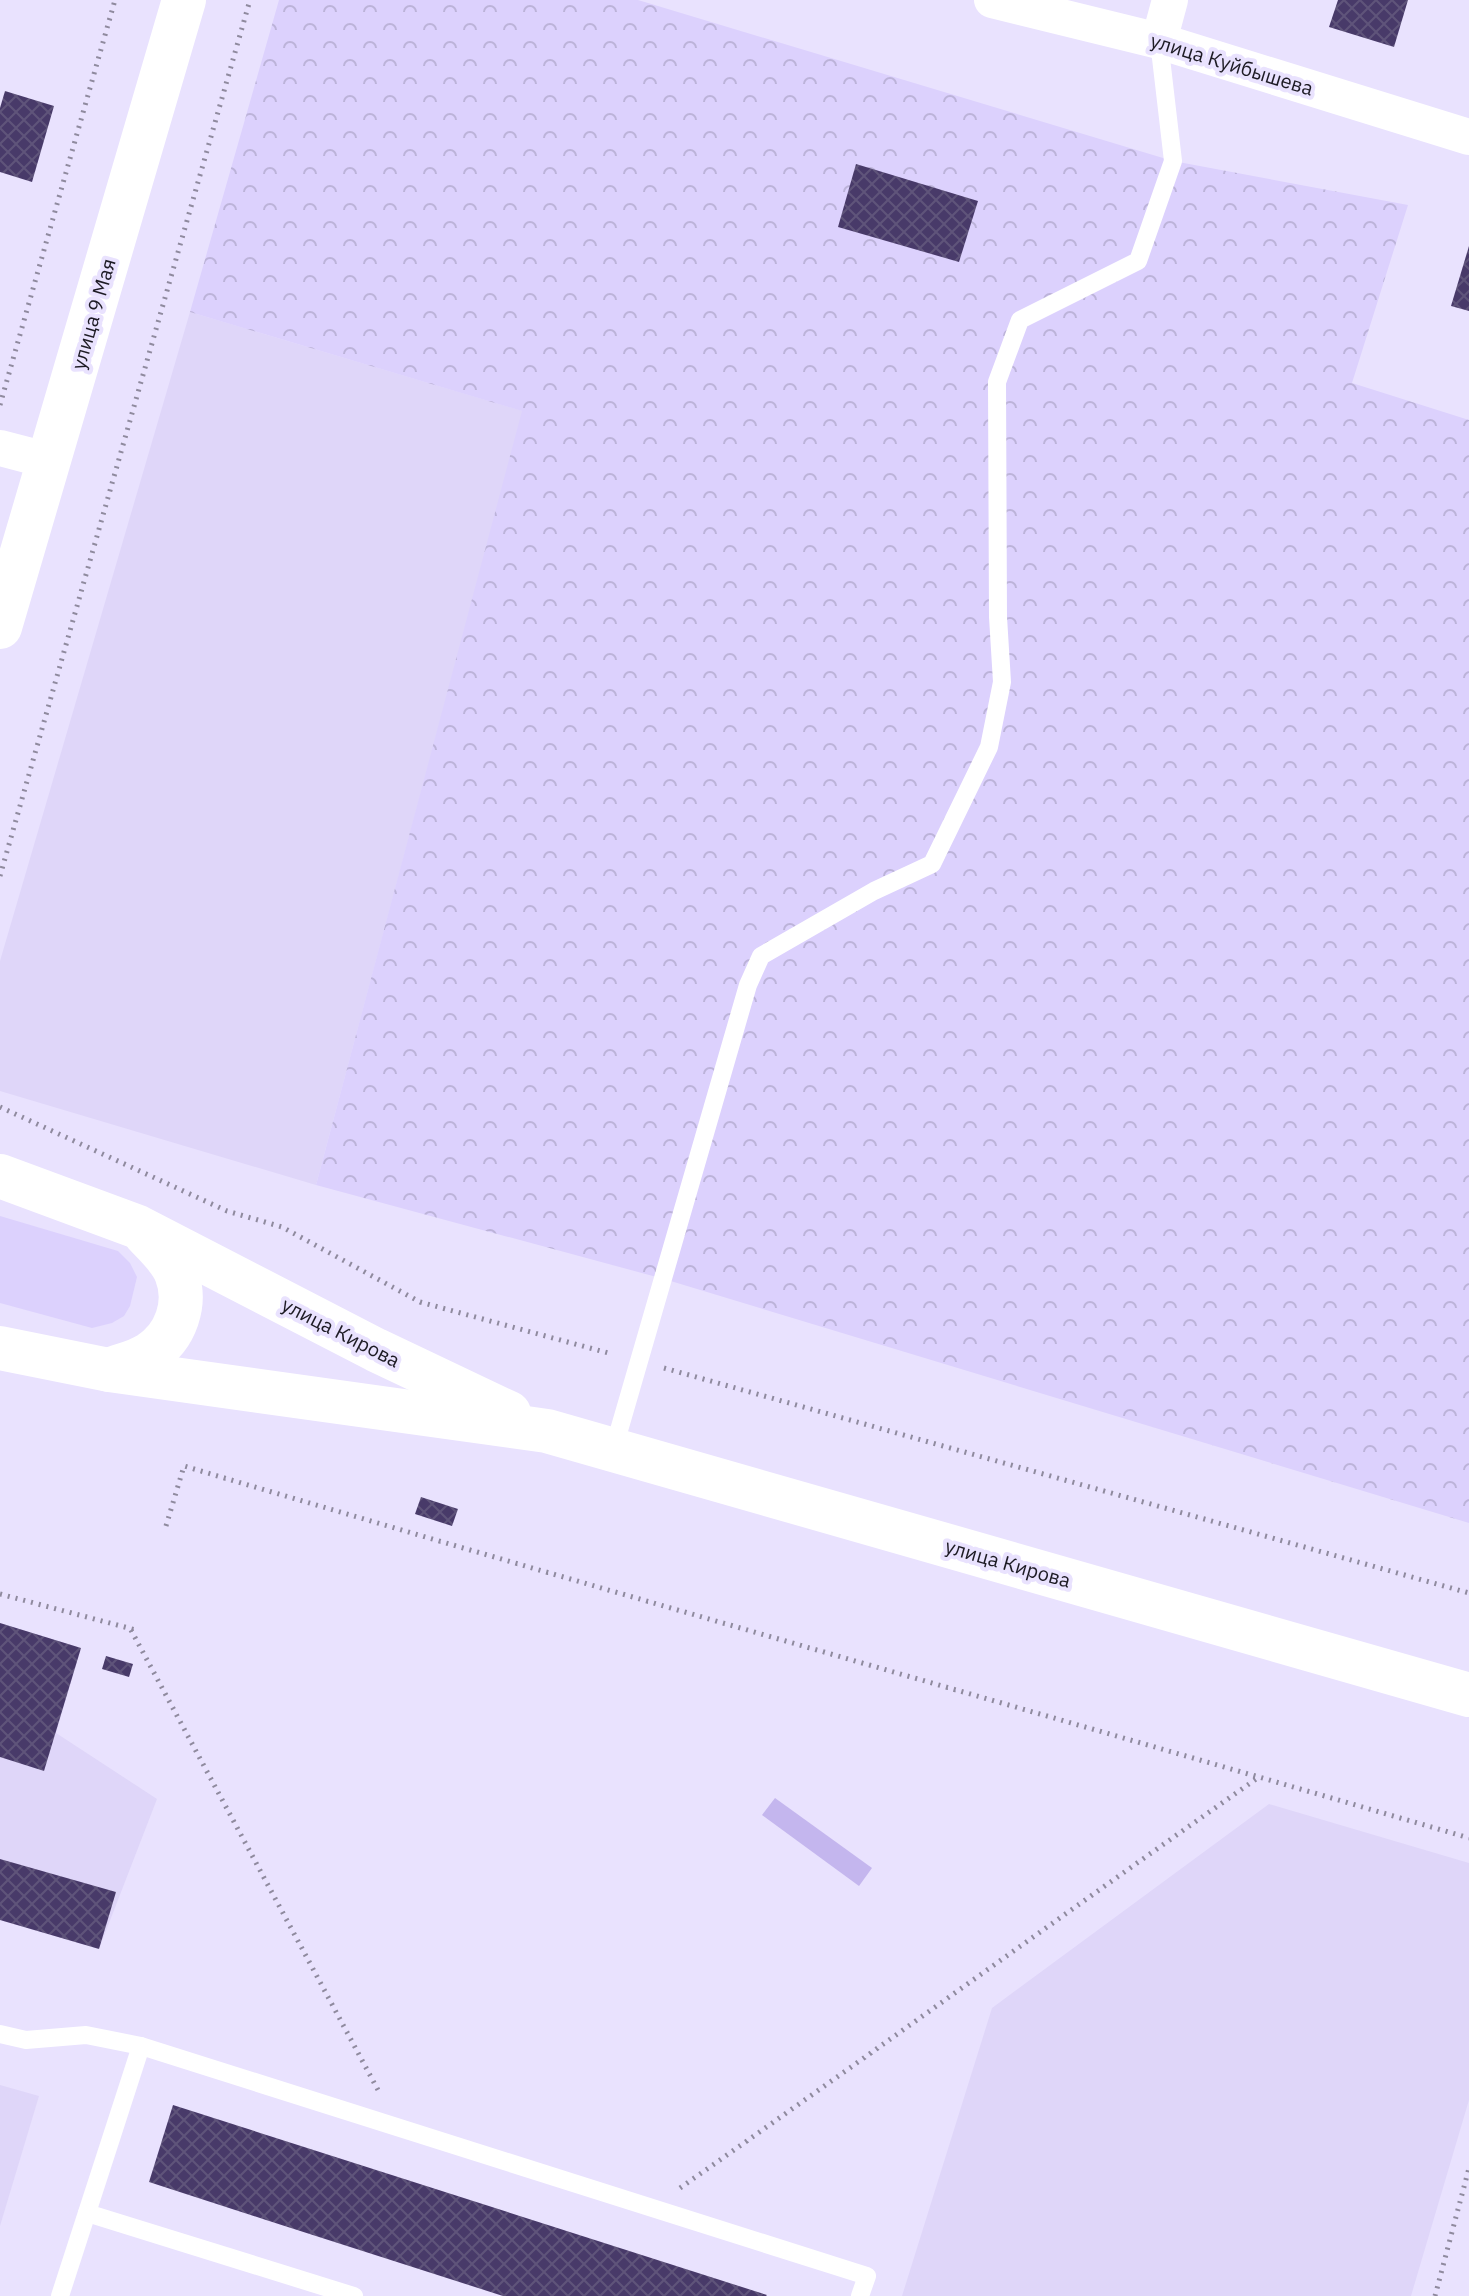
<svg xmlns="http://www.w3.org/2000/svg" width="1469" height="2296" font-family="'IBM Plex Sans',sans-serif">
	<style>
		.built { fill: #dfd6f9 }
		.grass { fill: #dcd1fd }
		.park { fill: url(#park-crowns) }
		.water { fill: #c4b6ee }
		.building { fill: url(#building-cross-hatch) }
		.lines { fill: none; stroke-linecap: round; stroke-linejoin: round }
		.path { stroke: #8f8a9e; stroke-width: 5; stroke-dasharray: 2 6; stroke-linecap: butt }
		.lane { stroke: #fff; stroke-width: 18 }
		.street { stroke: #fff; stroke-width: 36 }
		.secondary { stroke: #fff; stroke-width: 44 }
		.primary { stroke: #fff; stroke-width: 44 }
		.labels { text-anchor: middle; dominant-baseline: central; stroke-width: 8; stroke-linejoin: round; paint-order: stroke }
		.street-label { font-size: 20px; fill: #1d1b24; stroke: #e9e2fe }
	</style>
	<defs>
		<pattern id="park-crowns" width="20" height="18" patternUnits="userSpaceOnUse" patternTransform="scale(2)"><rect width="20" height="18" fill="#dcd1fd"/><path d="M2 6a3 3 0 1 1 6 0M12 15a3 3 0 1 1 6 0" fill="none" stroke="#bcb3d9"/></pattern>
		<pattern id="building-cross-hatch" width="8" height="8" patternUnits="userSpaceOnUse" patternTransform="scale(2)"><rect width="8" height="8" fill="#483a69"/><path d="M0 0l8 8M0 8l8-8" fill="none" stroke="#5f547a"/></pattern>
	</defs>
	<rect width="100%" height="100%" fill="#e9e2fe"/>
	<g class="built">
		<polygon points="190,312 523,411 316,1185 0,1091 0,961"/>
		<polygon points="0,1623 81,1648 56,1733 157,1799 99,1949 0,1920"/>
		<polygon points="1269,1804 1469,1863 1469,2100 1411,2296 902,2296 992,2008"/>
		<polygon points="0,2085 39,2096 0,2226"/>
	</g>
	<polygon class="grass" points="0,1216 118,1251 130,1263 137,1277 130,1306 124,1316 112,1323 92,1328 0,1303"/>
	<polygon class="park" points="279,0 638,0 1173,161 1408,205 1352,383 1469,420 1469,1523 664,1279 316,1185 522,411 190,312"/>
	<polygon class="water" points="775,1798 872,1868 859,1886 762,1815"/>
	<g class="building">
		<polygon points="1338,0 1408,0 1394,47 1329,27"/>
		<polygon points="5,91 54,106 32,182 0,172 0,108"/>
		<polygon points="856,164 978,201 959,262 838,227"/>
		<polygon points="1469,246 1469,311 1451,306"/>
		<polygon points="421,1497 458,1509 452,1526 415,1514"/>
		<polygon points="0,1623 81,1648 44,1771 0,1757"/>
		<polygon points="106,1656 133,1664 129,1677 102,1669"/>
		<polygon points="0,1859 116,1892 99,1949 0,1920"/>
		<polygon points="173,2105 767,2295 766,2296 503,2296 266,2220 149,2182"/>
	</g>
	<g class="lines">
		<g class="path">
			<polyline points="0,405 115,0"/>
			<polyline points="0,876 250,0"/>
			<polyline points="0,1107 227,1211 282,1227 420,1302 612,1354"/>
			<polyline points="664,1368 1469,1593"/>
			<path d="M166,1526L184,1466C612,1593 1041,1713 1469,1838"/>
			<polyline points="0,1594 136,1630"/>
			<polyline points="131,1630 378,2090"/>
			<path d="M680,2188C874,2052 1065,1913 1259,1777"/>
			<polyline points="1435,2296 1469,2168"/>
		</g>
		<g class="lane">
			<polyline points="613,1451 748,985 761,956 874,891 932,864 989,747 1002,682 998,617 997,382 1020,320 1138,261 1173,161 1159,41"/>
			<polyline points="0,2034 26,2040 86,2035 141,2046 867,2276 860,2296"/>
			<polyline points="87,2213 354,2296"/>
			<polyline points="60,2296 141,2046"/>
		</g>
		<g class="street">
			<polyline points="992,0 1159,41 1469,137"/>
			<polyline points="1159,41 1170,0"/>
			<polyline points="0,448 50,461"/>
		</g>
		<polyline class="secondary" points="0,627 184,0"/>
		<g class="primary">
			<polyline points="0,1176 138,1227 376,1350 509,1413"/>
			<polyline points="0,1348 109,1370 547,1431 1469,1695"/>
			<path d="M109,1370C121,1365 137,1362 149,1354C176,1337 188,1303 176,1273C170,1258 156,1246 145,1234"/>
		</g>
	</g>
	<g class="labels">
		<g class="street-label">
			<text transform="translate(1232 64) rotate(17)">улица Куйбышева</text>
			<text transform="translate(93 314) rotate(-74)">улица 9 Мая</text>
			<text transform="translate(341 1332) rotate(27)">улица Кирова</text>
			<text transform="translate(1008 1563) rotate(16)">улица Кирова</text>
		</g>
	</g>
</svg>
